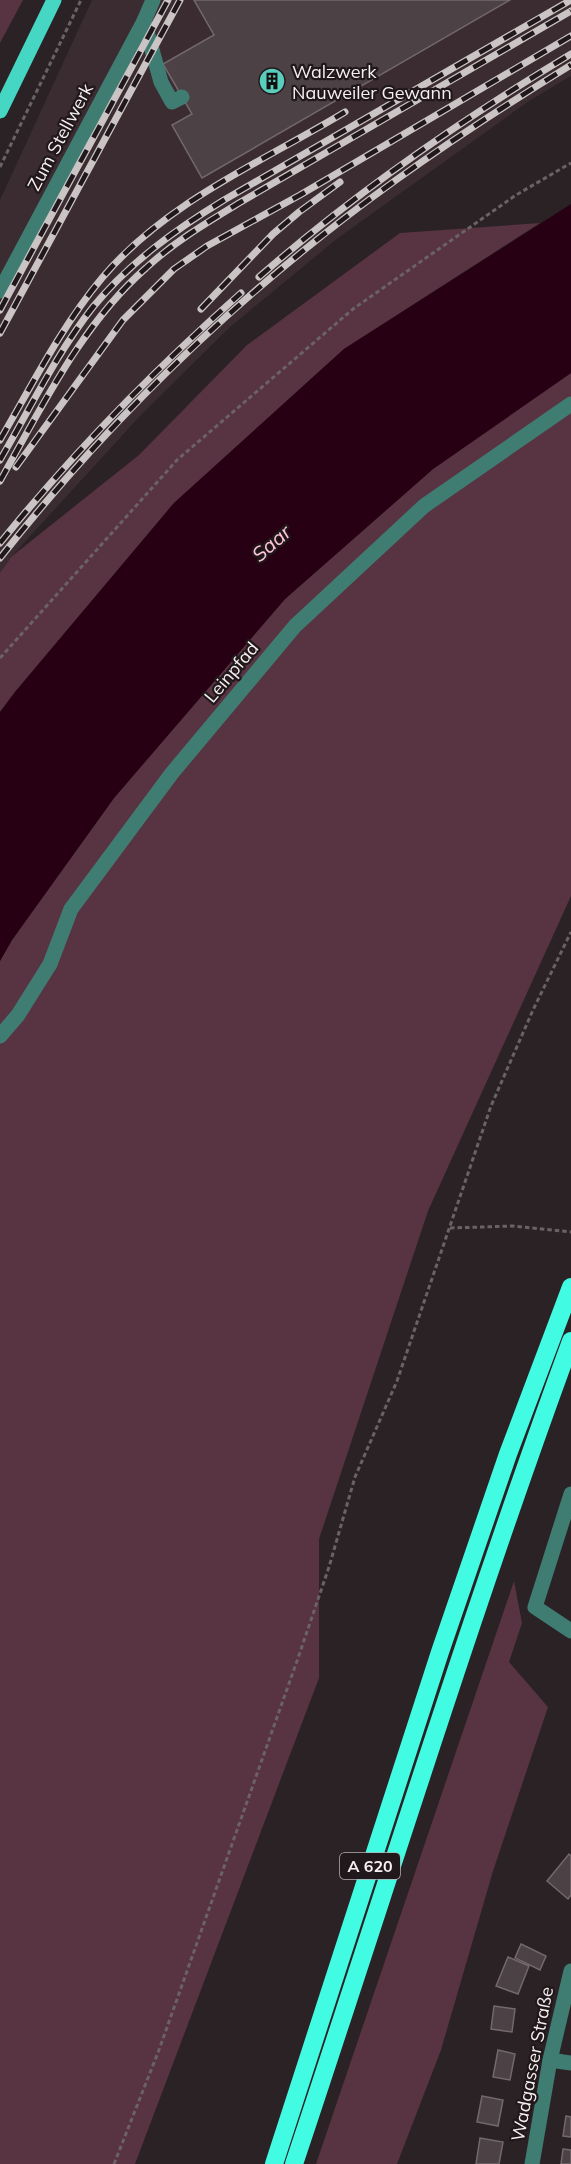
<svg xmlns="http://www.w3.org/2000/svg" width="571" height="2164" font-family="Mulish,sans-serif">
	<style>
		.built { fill: #3b2c31 }
		.green { fill: #583341 }
		.water { fill: #270113 }
		.building { fill: #4c4246; stroke: #73686c; stroke-width: 1.5 }
		.lines { fill: none; stroke-linecap: round; stroke-linejoin: round }
		.path { stroke: #6a6264; stroke-width: 3; stroke-dasharray: 4.5 3; stroke-linecap: butt }
		.minor { stroke: #3f7d73; stroke-width: 15 }
		.major { stroke: #45d7c3; stroke-width: 15 }
		.highway { stroke: #41fbe3; stroke-width: 18 }
		.rail-casing { stroke: #cac4c5; stroke-width: 7 }
		.rail { stroke: #21181b; stroke-width: 4.5; stroke-dasharray: 14; stroke-linecap: butt }
		.labels { text-anchor: middle; dominant-baseline: central; stroke-width: 4.5; stroke-linejoin: round; paint-order: stroke }
		.shield { fill: #21181b; stroke: #b6afb1; stroke-width: 1.5 }
		.shield-label { font-size: 16px; font-weight: bold; fill: #f6f0f1 }
		.poi-label { font-size: 18px; fill: #f6f0f1; stroke: #21181b; text-anchor: start }
		.street-label { font-size: 18px; fill: #f6f0f1; stroke: #21181b }
		.water-label { font-size: 20px; font-style: italic; fill: #fec4d8; stroke: #21181b }
	</style>
	<rect width="100%" height="100%" fill="#2b2225"/>
	<polygon class="built" points="92,0 571,0 571,76 529,101 338,238 230,327 140,416 11,557 3,568 0,588 0,200"/>
	<g class="green">
		<polygon points="0,0 23,0 0,43"/>
		<polygon points="540,223 344,349 174,503 15,692 0,712 0,573 11,557 139,455 247,345 400,233"/>
		<polygon points="571,373 571,896 428,1211 319,1539 319,1678 135,2164 0,2164 0,961 12,940 114,798 285,599 433,469"/>
		<polygon points="514,1581 522,1623 509,1662 548,1707 493,1871 441,2050 397,2164 316,2164"/>
	</g>
	<polygon class="water" points="571,204 571,373 433,469 285,599 114,798 12,940 0,961 0,712 15,692 174,503 344,349"/>
	<g class="building">
		<polygon points="194,0 510,0 202,178 172,125 192,114 163,64 214,35"/>
		<polygon points="569,1854 571,1856 571,1895 568,1899 547,1881"/>
		<polygon points="521,1944 546,1956 540,1970 515,1958"/>
		<polygon points="508,1957 529,1966 518,1994 496,1986"/>
		<polygon points="494,2006 515,2009 512,2032 491,2029"/>
		<polygon points="498,2050 515,2054 510,2080 493,2077"/>
		<polygon points="482,2096 503,2100 498,2126 477,2122"/>
		<polygon points="566,2116 571,2117 571,2137 563,2136"/>
		<polygon points="480,2138 503,2142 499,2164 476,2164"/>
		<polygon points="563,2149 571,2150 571,2164 561,2164"/>
	</g>
	<g class="lines">
		<g class="path">
			<polyline points="0,167 81,0"/>
			<polyline points="0,658 177,460 353,309 516,195 571,163"/>
			<polyline points="450,1228 513,1226 571,1232"/>
			<polyline points="114,2164 159,2050 297,1661 329,1567 355,1477 397,1381 491,1106 533,1010 571,932"/>
		</g>
		<g class="minor">
			<polyline points="144,21 161,82 172,102 182,97"/>
			<polyline points="0,291 144,21 153,0"/>
			<polyline points="0,1036 18,1015 50,964 71,909 172,773 295,626 424,506 571,404"/>
			<polyline points="571,1494 535,1607 571,1631"/>
			<polyline points="550,2060 571,2063"/>
			<polyline points="532,2164 550,2060 571,1971"/>
		</g>
		<polyline class="major" points="0,111 54,0"/>
		<g class="highway">
			<polyline points="274,2164 440,1652 508,1454 571,1287"/>
			<path d="M294,2164C386,1889 471,1613 571,1341"/>
		</g>
		<defs>
			<g id="rail">
				<path d="M259,277C355,193 461,120 571,54"/>
				<polyline points="201,309 273,234 299,212 340,182"/>
				<polyline points="0,310 168,0"/>
				<polyline points="0,333 180,0"/>
				<path d="M0,440C32,385 61,327 102,278C166,202 262,162 345,112"/>
				<path d="M0,460C30,409 56,354 93,307C130,262 175,230 224,200L571,0"/>
				<polyline points="16,467 123,320 174,269 207,246 300,195 571,36"/>
				<path d="M0,481C42,407 81,325 146,268C174,242 206,223 239,203L571,11"/>
				<path d="M0,543C73,453 154,370 241,293"/>
				<path d="M0,558C113,415 248,286 396,180C453,139 512,101 571,65"/>
			</g>
		</defs>
		<use href="#rail" class="rail-casing"/>
		<use href="#rail" class="rail"/>
	</g>
	<defs>
		<symbol id="building-disc" viewBox="-11 -11 22 22"><circle r="9.5" fill="#5acebc" stroke="#21181b"/><path d="M-4-6H4V6H1V3H-1V6H-4ZM-2.5-4.3h1.7v1.8h-1.7ZM.8-4.3h1.7v1.8H.8ZM-2.5-1h1.7V.8h-1.7ZM.8-1h1.7V.8H.8Z" fill="#111"/></symbol>
	</defs>
	<g fill-rule="evenodd">
		<use href="#building-disc" x="257" y="66" width="30" height="30"/>
	</g>
	<g class="labels">
		<rect class="shield" x="340" y="1853" width="60" height="26" rx="4.5"/>
		<g class="shield-label">
			<text x="370" y="1866">A 620</text>
		</g>
		<g class="poi-label">
			<text x="292" y="71">Walzwerk<tspan x="292" dy="21">Nauweiler Gewann</tspan></text>
		</g>
		<g class="street-label">
			<text transform="translate(60 137) rotate(-62)">Zum Stellwerk</text>
			<text transform="translate(231 672) rotate(-50)">Leinpfad</text>
			<text transform="translate(532 2064) rotate(-79)">Wadgasser Straße</text>
		</g>
		<g class="water-label">
			<text transform="translate(271 543) rotate(-41)">Saar</text>
		</g>
	</g>
</svg>
